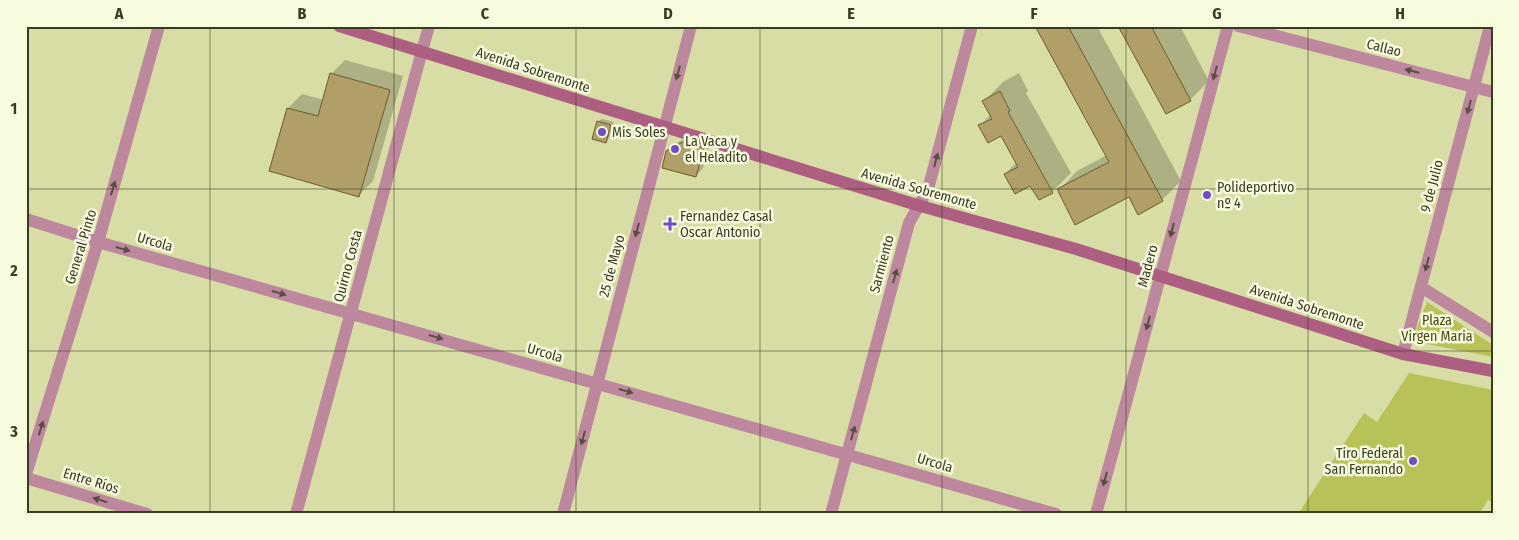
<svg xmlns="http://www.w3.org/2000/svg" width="1519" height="540" font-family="'Fira Sans Condensed',sans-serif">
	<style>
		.green { fill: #b9c159 }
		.shadow { fill: #0003 }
		.building { fill: #b09f69; stroke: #6c5d27 }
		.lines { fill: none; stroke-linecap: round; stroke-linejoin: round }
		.minor { stroke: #bd889d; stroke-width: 12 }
		.tertiary { stroke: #bd889d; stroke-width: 12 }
		.secondary { stroke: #ac5f81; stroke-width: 12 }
		.oneway { fill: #5a4e42 }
		.grid { fill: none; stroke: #393b24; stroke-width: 1; stroke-opacity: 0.55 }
		.poi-dot { fill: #704cc5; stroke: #f8fcdf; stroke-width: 2 }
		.labels { text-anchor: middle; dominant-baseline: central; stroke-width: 5; stroke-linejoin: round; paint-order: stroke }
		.street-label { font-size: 14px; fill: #393b24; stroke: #f8fcdf }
		.poi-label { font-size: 14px; fill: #393b24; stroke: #f8fcdf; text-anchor: start }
		.park-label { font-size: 14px; fill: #464912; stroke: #f8fcdf }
		.neatline { fill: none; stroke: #393b24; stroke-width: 2 }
		.grid-label { font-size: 16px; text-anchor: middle; font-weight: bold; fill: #393b24 }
	</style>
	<rect width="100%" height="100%" fill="#d7dda4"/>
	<g class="green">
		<polygon points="1427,302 1493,345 1493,357 1417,342 1414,335"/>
		<polygon points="1409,373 1493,390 1493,503 1488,500 1479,514 1298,514 1364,413 1377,422"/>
	</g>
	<g class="shadow">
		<polygon points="1036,26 1097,26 1181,181 1162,200 1059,190 1077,171 1107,155"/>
		<polygon points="1119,26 1180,26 1209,81 1190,100"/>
		<polygon points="345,60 403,76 373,181 359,195 288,108 302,94 324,100 331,74"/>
		<polygon points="1019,73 1028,91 1026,93 1071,173 1052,192 1039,199 1031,184 1005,174 1017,162 1002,134 980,126 991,114 984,101 1003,82"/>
		<polygon points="602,119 614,122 609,138 606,142 598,122"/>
		<polygon points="691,135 711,140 703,168 696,176 668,152 675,144"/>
	</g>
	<g class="building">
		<polygon points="1035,26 1068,26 1163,201 1138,215 1129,197 1075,225 1057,189 1109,162"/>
		<polygon points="1118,26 1151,26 1191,101 1166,114"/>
		<polygon points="330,73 390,90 359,197 269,171 287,108 318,116"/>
		<polygon points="1000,91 1010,111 1008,112 1053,193 1039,200 1030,186 1015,194 1004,174 1018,167 1001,136 988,143 978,125 992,119 982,101"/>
		<polygon points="597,121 611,125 606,143 592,139"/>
		<polygon points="683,142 704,148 696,177 662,168 666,151"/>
	</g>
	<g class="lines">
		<g class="minor">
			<polyline points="1238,26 1493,92"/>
			<polyline points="26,219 98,242 1056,514"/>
			<polyline points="1421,287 1493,332"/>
			<polyline points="1403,354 1490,26"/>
			<polyline points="26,474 98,242 159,26"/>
			<polyline points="26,478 147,514"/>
			<polyline points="296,514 422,51"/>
			<polyline points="563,514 691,26"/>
			<polyline points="831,514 909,223 928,189 972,26"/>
			<polyline points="1096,514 1228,26"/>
		</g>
		<polyline class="tertiary" points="422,51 429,26"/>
		<polyline class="secondary" points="339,26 917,205 1076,249 1403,354 1493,371"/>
	</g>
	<defs><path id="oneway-solid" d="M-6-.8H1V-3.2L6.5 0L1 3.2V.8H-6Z" transform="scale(1.25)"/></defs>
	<g class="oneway">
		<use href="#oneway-solid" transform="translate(1412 71) rotate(-166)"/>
		<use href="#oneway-solid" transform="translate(678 73) rotate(105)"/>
		<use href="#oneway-solid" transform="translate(1215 73) rotate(105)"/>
		<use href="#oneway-solid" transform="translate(1469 107) rotate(105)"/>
		<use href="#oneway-solid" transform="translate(936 160) rotate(-75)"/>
		<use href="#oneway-solid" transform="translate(113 188) rotate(-74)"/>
		<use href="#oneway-solid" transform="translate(637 230) rotate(105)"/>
		<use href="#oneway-solid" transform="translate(1172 230) rotate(104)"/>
		<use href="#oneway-solid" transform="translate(123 249) rotate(16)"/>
		<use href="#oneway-solid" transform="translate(1427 264) rotate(105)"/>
		<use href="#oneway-solid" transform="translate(895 276) rotate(-75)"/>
		<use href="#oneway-solid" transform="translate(279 293) rotate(16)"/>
		<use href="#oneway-solid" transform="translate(1148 323) rotate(105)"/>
		<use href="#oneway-solid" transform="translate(436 337) rotate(16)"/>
		<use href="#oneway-solid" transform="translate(626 391) rotate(16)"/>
		<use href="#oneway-solid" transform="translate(41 428) rotate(-73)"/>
		<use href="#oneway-solid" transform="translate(853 433) rotate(-75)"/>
		<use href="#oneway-solid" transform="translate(583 438) rotate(105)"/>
		<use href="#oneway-solid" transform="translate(1105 479) rotate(105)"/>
		<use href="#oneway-solid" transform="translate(100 500) rotate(-163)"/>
	</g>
	<path class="grid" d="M210,26V514M394,26V514M576,26V514M760,26V514M942,26V514M1126,26V514M1308,26V514M26,189H1493M26,351H1493"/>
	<g class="poi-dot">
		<circle cx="602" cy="132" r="5"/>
		<circle cx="675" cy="149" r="5"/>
		<circle cx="1207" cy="195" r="5"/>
		<path d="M667.5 216.5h5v5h5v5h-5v5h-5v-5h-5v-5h5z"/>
		<circle cx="1413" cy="461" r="5"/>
	</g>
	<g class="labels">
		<g class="street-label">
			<text transform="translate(1384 48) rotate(14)">Callao</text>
			<text transform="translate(533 70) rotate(18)">Avenida Sobremonte</text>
			<text transform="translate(1432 186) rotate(-75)">9 de Julio</text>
			<text transform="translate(919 189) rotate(16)">Avenida Sobremonte</text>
			<text transform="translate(155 242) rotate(16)">Urcola</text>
			<text transform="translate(81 247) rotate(-73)">General Pinto</text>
			<text transform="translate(882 264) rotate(-75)">Sarmiento</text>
			<text transform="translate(348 266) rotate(-75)">Quirno Costa</text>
			<text transform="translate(612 266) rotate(-75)">25 de Mayo</text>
			<text transform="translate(1148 266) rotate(-75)">Madero</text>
			<text transform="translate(1307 307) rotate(18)">Avenida Sobremonte</text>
			<text transform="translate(545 353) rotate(16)">Urcola</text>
			<text transform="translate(935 463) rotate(16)">Urcola</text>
			<text transform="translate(91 481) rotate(17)">Entre Ríos</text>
		</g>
		<g class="poi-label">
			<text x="612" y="132">Mis Soles</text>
			<text x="685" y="141">La Vaca y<tspan x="685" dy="16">el Heladito</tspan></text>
			<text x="1217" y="187">Polideportivo<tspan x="1217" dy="16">nº 4</tspan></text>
			<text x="680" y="216">Fernandez Casal<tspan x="680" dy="16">Oscar Antonio</tspan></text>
			<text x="1403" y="453" text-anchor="end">Tiro Federal<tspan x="1403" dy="16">San Fernando</tspan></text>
		</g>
		<g class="park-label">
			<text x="1437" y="320">Plaza<tspan x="1437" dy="16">Virgen Maria</tspan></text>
		</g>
	</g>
	<rect width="1519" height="540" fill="none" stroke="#f8fcdf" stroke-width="55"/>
	<rect x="28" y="28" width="1464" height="484" class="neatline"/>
	<g class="grid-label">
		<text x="119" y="19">A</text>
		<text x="302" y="19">B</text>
		<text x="485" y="19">C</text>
		<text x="668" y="19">D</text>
		<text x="851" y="19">E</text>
		<text x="1034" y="19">F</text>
		<text x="1217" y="19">G</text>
		<text x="1400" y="19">H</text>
		<text x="14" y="114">1</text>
		<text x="14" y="276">2</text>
		<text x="14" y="437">3</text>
	</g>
</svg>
